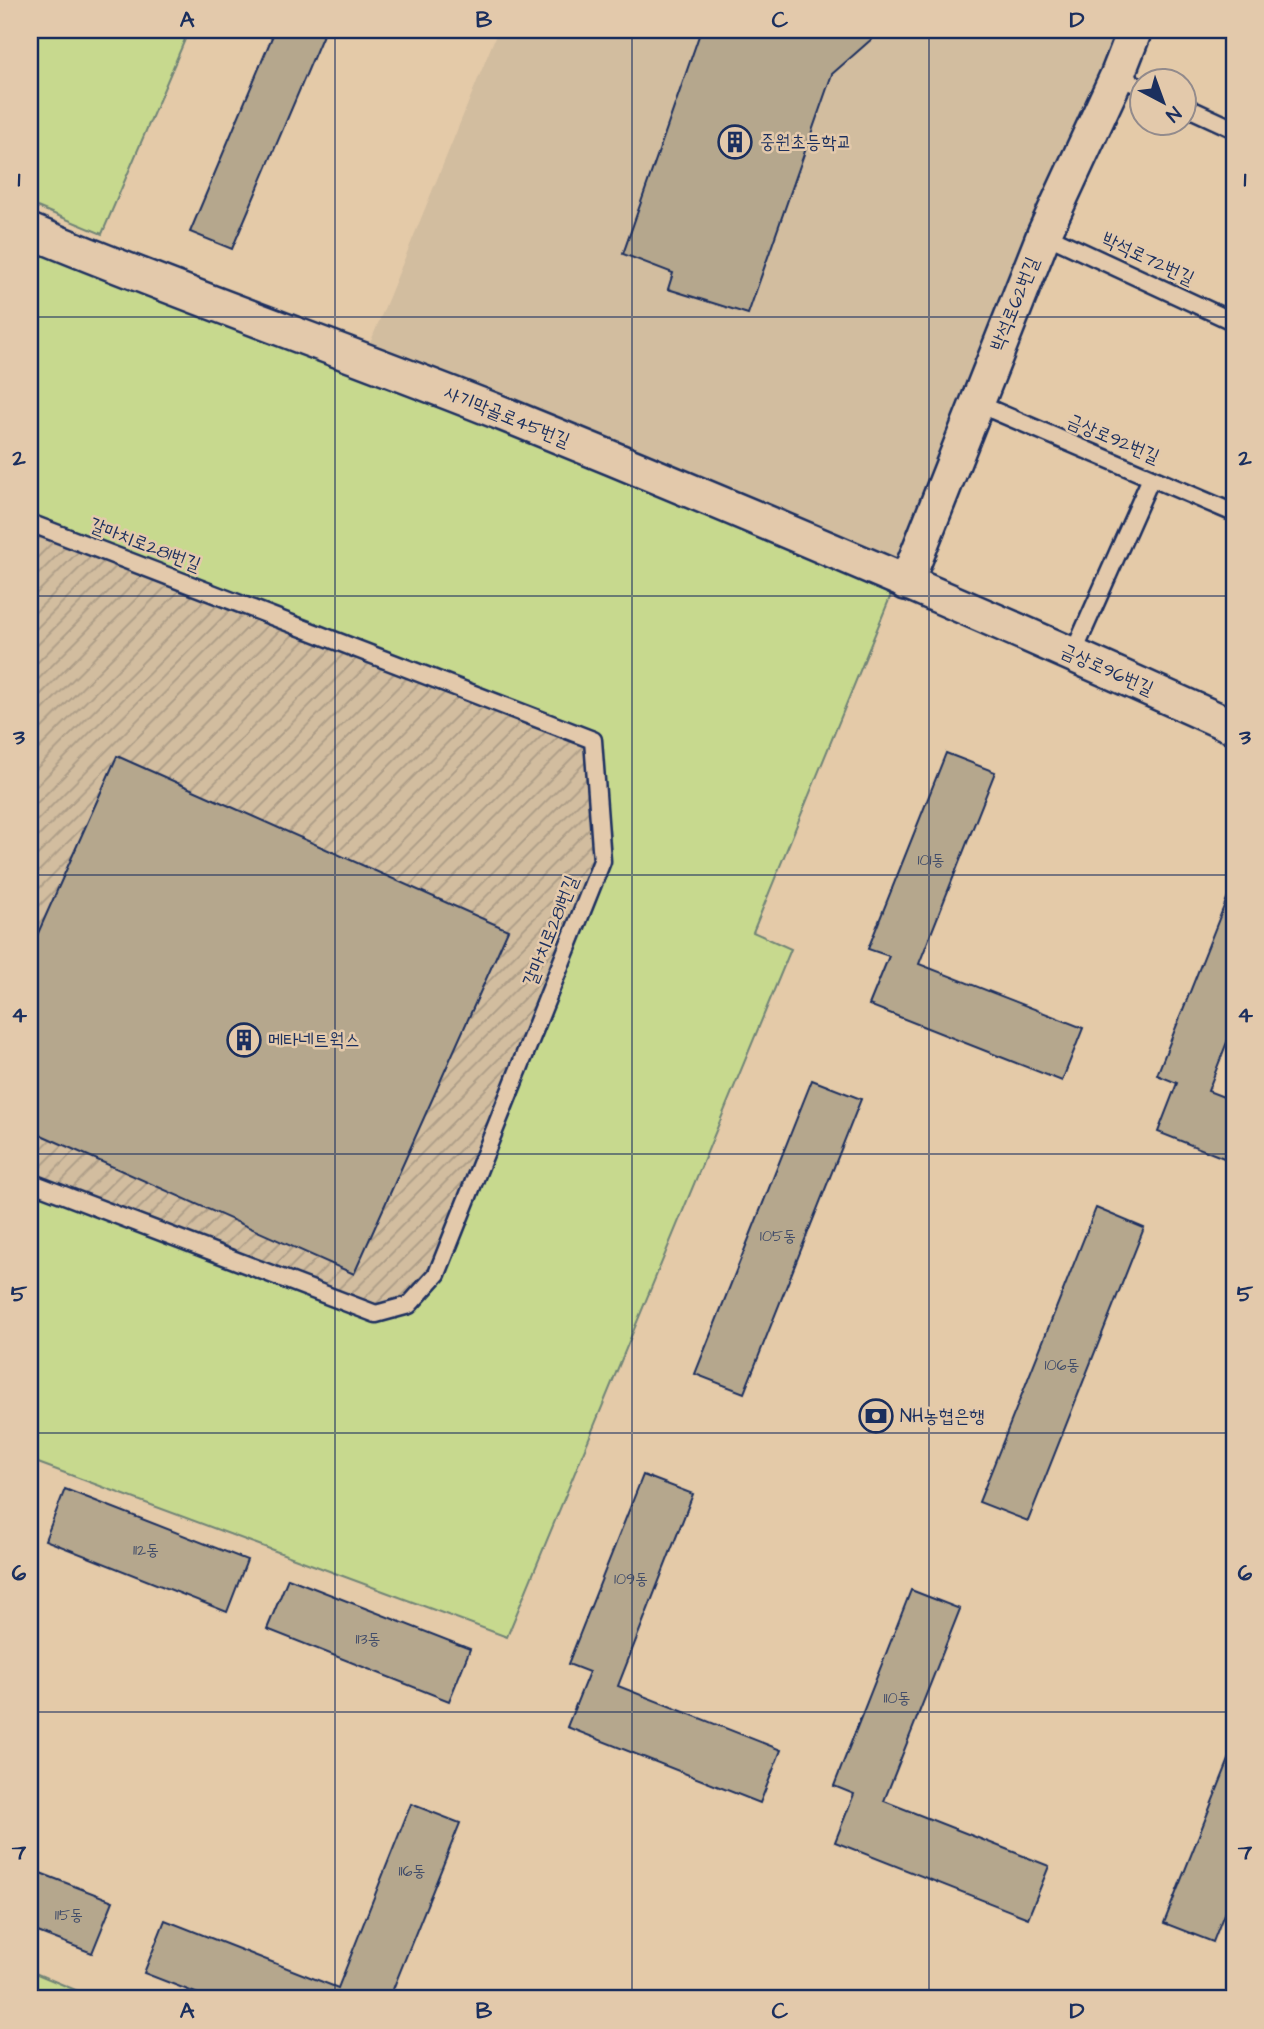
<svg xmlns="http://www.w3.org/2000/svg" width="1264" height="2029" font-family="'Architects Daughter','Poor Story',sans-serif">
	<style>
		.built { fill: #d2bd9f }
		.industrial { fill: url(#industrial-furrows) }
		.park { fill: #c7d98e; stroke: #718476; stroke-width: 2 }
		.building { fill: #b5a78d; stroke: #1b2f5e; stroke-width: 2 }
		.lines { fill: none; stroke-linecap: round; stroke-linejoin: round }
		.lane-casing { stroke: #1b2f5e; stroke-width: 21 }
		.street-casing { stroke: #1b2f5e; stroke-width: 38 }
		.lane { stroke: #e3c9ab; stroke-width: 16 }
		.street { stroke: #e3c9ab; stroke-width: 33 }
		.grid { fill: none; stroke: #1b2f5e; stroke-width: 2; stroke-opacity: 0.55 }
		.labels { text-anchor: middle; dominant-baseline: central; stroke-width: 5; stroke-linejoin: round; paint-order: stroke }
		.number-label { font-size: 16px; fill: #424d6a }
		.poi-label { font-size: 19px; fill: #1b2f5e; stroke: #e3c9ab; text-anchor: start }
		.street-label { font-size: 19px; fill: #1b2f5e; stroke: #e3c9ab }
		.neatline { fill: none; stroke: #1b2f5e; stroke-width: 2.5 }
		.grid-label { font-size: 23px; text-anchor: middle; font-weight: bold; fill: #1b2f5e }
	</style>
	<defs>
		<pattern id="industrial-furrows" width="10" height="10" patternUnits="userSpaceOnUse" patternTransform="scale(1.75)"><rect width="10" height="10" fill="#d2bd9f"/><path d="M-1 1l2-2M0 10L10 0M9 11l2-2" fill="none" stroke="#aa9a85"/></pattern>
	</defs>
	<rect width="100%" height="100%" fill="#e4caa8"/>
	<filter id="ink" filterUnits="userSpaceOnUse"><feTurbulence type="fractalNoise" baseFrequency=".0143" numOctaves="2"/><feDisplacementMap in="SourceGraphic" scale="14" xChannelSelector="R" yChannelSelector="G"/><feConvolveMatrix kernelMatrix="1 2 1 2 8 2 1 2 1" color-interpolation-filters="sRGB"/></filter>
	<g filter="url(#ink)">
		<polygon class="built" points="498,30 1133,30 912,565 366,353"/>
		<polygon class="industrial" points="30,523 593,740 602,861 437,1274 409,1305 376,1314 30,1182"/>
		<g class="park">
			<polygon points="30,30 189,30 102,234 30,204"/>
			<polygon points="30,226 504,415 891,595 753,932 791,949 507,1637 30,1460 30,1182 376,1314 409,1305 437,1274 602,861 592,740 30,523"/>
			<polygon points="30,1971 97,1999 30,1999"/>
		</g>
		<g class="building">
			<polygon points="275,30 325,30 232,249 190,232"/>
			<polygon points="701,30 882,30 832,74 748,314 668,289 673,273 623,254"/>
			<polygon points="946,753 995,772 919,964 1083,1028 1062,1081 869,1005 889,956 868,949"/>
			<polygon points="117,756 508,930 354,1274 30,1130 30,951"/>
			<polygon points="1234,881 1234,1024 1208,1091 1234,1101 1234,1162 1158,1132 1177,1083 1157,1075"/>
			<polygon points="812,1080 861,1099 744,1393 695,1374"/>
			<polygon points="1096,1208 1144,1228 1028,1521 979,1502"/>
			<polygon points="643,1475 693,1494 618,1686 781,1750 760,1803 567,1727 589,1672 568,1664"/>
			<polygon points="65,1489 247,1560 227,1612 45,1540"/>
			<polygon points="288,1578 470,1649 449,1701 267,1629"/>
			<polygon points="911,1590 960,1609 884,1801 1049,1866 1028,1918 835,1842 854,1794 834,1786"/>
			<polygon points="1234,1747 1234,1888 1213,1942 1164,1923"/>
			<polygon points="411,1804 460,1823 389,1999 211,1999 144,1973 165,1920 338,1988"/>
			<polygon points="30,1869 113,1901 92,1953 30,1929"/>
		</g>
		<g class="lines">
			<defs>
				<g id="lane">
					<polyline points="1117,76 1142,87"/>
					<polyline points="1184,106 1234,129"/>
					<polyline points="1044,234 1234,322"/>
					<polyline points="976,403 1234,513"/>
					<polyline points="30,523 593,740 602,861 437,1274 409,1305 376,1314 30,1182"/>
					<polyline points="1073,654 1151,478"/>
				</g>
				<g id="street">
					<path d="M30,231C187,296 348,352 506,415C751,514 994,618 1234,727"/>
					<polyline points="906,583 1044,234 1117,76 1135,30"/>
				</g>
			</defs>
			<use href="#lane" class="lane-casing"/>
			<use href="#street" class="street-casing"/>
			<use href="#lane" class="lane"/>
			<use href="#street" class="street"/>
		</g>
	</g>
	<path class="grid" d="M335,30V1999M632,30V1999M929,30V1999M30,317H1234M30,596H1234M30,875H1234M30,1154H1234M30,1433H1234M30,1712H1234"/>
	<defs>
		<symbol id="building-ring" viewBox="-11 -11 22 22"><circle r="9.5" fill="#e3c9ab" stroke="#1b2f5e" stroke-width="1.5"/><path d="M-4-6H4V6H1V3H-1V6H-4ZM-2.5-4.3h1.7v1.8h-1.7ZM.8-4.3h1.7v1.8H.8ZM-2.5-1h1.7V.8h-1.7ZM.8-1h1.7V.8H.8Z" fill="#1b2f5e"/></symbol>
		<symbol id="bank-ring" viewBox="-11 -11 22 22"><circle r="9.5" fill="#e3c9ab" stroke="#1b2f5e" stroke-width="1.5"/><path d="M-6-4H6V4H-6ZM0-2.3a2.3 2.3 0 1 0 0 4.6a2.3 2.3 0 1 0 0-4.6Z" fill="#1b2f5e"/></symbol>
	</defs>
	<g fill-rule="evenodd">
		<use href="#building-ring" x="716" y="123" width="38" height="38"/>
		<use href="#building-ring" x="225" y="1021" width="38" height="38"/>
		<use href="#bank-ring" x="857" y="1397" width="38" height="38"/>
	</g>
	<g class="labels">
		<g class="number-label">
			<text x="931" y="860">101동</text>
			<text x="778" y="1236">105동</text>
			<text x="1062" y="1365">106동</text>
			<text x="146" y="1550">112동</text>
			<text x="631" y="1579">109동</text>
			<text x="368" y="1639">113동</text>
			<text x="897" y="1698">110동</text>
			<text x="412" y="1871">116동</text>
			<text x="69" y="1915">115동</text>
		</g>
		<g class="poi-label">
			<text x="760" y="142">중원초등학교</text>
			<text x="268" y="1040">메타네트웍스</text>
			<text x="900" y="1416">NH농협은행</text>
		</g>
		<g class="street-label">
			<text transform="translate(1148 259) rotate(25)">박석로72번길</text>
			<text transform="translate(1015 304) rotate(-68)">박석로62번길</text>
			<text transform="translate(507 417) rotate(22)">사기막골로45번길</text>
			<text transform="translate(1113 439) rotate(23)">금상로92번길</text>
			<text transform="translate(145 545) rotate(21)">갈마치로281번길</text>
			<text transform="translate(1107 670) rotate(24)">금상로96번길</text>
			<text transform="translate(551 931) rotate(-68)">갈마치로281번길</text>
		</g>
	</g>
	<rect width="1264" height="2029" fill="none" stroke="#e3c9ab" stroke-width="77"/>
	<g transform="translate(1163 102) rotate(139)"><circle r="33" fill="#e3c9ab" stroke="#938b8c" stroke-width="2"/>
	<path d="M0-5L12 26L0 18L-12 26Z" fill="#1b2f5e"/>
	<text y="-10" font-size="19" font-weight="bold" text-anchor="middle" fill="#1b2f5e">N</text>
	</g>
	<rect x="38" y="38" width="1188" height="1952" class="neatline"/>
	<g class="grid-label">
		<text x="187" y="27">A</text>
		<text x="484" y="27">B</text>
		<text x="780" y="27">C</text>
		<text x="1077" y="27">D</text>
		<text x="19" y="186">1</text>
		<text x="1245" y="186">1</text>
		<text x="19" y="465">2</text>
		<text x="1245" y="465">2</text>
		<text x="19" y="744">3</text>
		<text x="1245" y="744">3</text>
		<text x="19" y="1022">4</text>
		<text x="1245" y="1022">4</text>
		<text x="19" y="1301">5</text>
		<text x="1245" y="1301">5</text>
		<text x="19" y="1580">6</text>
		<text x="1245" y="1580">6</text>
		<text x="19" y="1859">7</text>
		<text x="1245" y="1859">7</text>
		<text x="187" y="2018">A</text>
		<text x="484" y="2018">B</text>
		<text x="780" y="2018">C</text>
		<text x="1077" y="2018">D</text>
	</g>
</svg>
